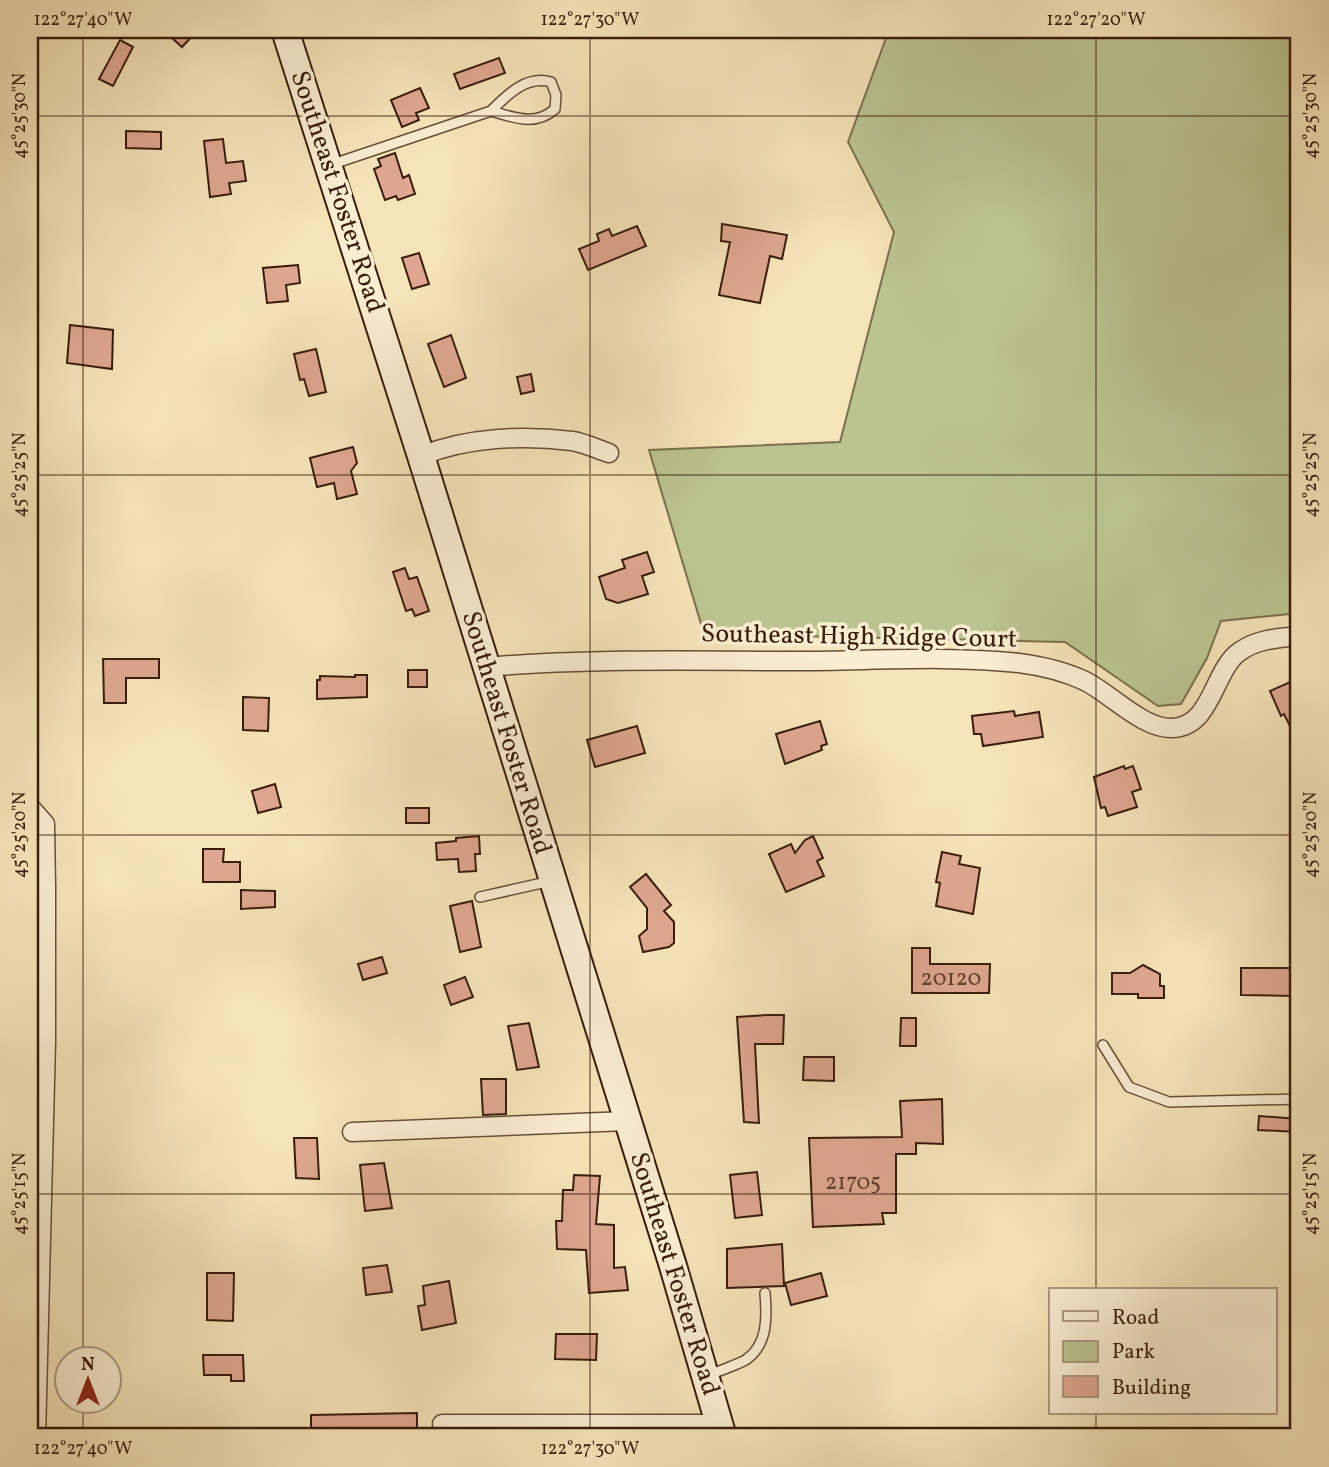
<svg xmlns="http://www.w3.org/2000/svg" width="1329" height="1467" font-family="Vollkorn,serif">
	<style>
		.green { fill: #bbc490; stroke: #7a704e; stroke-width: 2 }
		.building { fill: #dfa791; stroke: #391c0d; stroke-width: 2 }
		.lines { fill: none; stroke-linecap: round; stroke-linejoin: round }
		.lane-casing { stroke: #684e38; stroke-width: 12 }
		.street-casing { stroke: #684e38; stroke-width: 21 }
		.secondary-casing { stroke: #391c0d; stroke-width: 30 }
		.lane { stroke: #f9edd2; stroke-width: 9 }
		.street { stroke: #f9edd2; stroke-width: 18 }
		.secondary { stroke: #f9edd2; stroke-width: 26 }
		.ticks { fill: none; stroke: #391c0d; stroke-width: 2; stroke-opacity: 0.45 }
		.labels { text-anchor: middle; dominant-baseline: central; stroke-width: 7; stroke-linejoin: round; paint-order: stroke }
		.number-label { font-size: 23px; fill: #623f2e }
		.street-label { font-size: 26px; fill: #391c0d; stroke: #f9edd2 }
		.neatline { fill: none; stroke: #391c0d; stroke-width: 2.5 }
		.ticks-label { font-size: 18px; text-anchor: middle; fill: #391c0d }
	</style>
	<rect width="100%" height="100%" fill="#f6e4b9"/>
	<filter id="stains"><feTurbulence type="fractalNoise" baseFrequency=".00286" numOctaves="4"/><feColorMatrix values="0 0 0 0 .2 0 0 0 0 .09 0 0 0 0 .02 0 0 0 .5 -.17"/></filter>
	<radialGradient id="worn" r=".72"><stop offset=".6" stop-color="#630" stop-opacity="0"/><stop offset="1" stop-color="#630" stop-opacity=".3"/></radialGradient>
	<polygon class="green" points="889,30 1299,30 1299,613 1221,621 1207,658 1181,704 1158,706 1065,642 704,634 649,450 840,442 894,232 848,142"/>
	<g class="building">
		<polygon points="163,30 198,30 182,47"/>
		<polygon points="120,40 133,47 113,86 99,79"/>
		<polygon points="499,58 505,73 460,89 454,74"/>
		<polygon points="420,88 429,108 416,113 419,120 402,127 391,100"/>
		<polygon points="126,131 161,132 161,149 126,148"/>
		<polygon points="223,139 226,163 243,161 246,181 229,183 231,194 210,197 204,141"/>
		<polygon points="395,153 403,178 409,175 415,194 398,200 396,196 385,200 374,169 381,166 378,159"/>
		<polygon points="722,224 787,235 782,259 770,256 760,303 719,295 730,242 721,241"/>
		<polygon points="637,226 646,246 588,270 579,249 599,241 597,234 609,229 612,236"/>
		<polygon points="419,253 429,284 412,289 402,258"/>
		<polygon points="298,265 300,283 286,285 288,301 267,303 263,268"/>
		<polygon points="70,325 113,330 112,369 67,363"/>
		<polygon points="451,335 466,378 444,387 428,344"/>
		<polygon points="316,349 326,392 309,396 304,379 300,380 294,354"/>
		<polygon points="531,374 534,391 521,394 517,377"/>
		<polygon points="353,447 357,463 351,471 357,494 337,499 334,483 317,487 310,458"/>
		<polygon points="647,552 654,572 642,576 648,594 618,603 606,599 599,577 625,568 622,560"/>
		<polygon points="405,568 409,579 417,577 429,611 415,616 412,609 406,611 393,572"/>
		<polygon points="103,659 159,659 159,678 126,678 126,703 104,703"/>
		<rect x="408" y="670" width="19" height="17"/>
		<polygon points="355,675 367,675 367,697 317,699 317,680 320,680 320,676 355,677"/>
		<polygon points="1299,678 1299,721 1290,726 1284,714 1281,716 1270,691"/>
		<polygon points="243,697 269,698 268,731 243,730"/>
		<polygon points="1014,711 1015,716 1039,712 1043,737 983,746 981,734 974,734 972,716"/>
		<polygon points="820,721 827,744 821,746 822,750 785,764 776,734"/>
		<polygon points="637,726 645,753 595,767 587,740"/>
		<polygon points="1124,766 1125,769 1133,766 1141,789 1132,792 1137,807 1108,816 1105,807 1101,808 1094,777"/>
		<polygon points="275,784 281,807 258,813 252,791"/>
		<rect x="406" y="808" width="23" height="15"/>
		<polygon points="479,836 480,854 475,854 476,871 459,872 458,859 437,860 436,843 456,841 456,838"/>
		<polygon points="813,836 823,858 817,861 824,876 786,892 769,854 791,844 795,853 805,840"/>
		<polygon points="203,849 224,849 223,862 240,862 240,882 203,882"/>
		<polygon points="942,852 961,856 959,864 980,868 973,914 936,906 940,883 936,882"/>
		<polygon points="646,874 671,905 664,911 674,922 674,943 669,947 643,952 639,936 647,929 647,908 630,887"/>
		<polygon points="241,890 275,891 275,907 241,909"/>
		<polygon points="472,901 481,947 460,952 450,906"/>
		<polygon points="912,948 930,948 930,964 990,964 989,993 912,993"/>
		<polygon points="382,957 387,973 363,980 358,964"/>
		<polygon points="1143,965 1160,974 1160,986 1164,986 1164,998 1138,998 1138,994 1112,994 1112,973 1130,973"/>
		<polygon points="1241,968 1292,968 1292,996 1241,995"/>
		<polygon points="465,977 473,997 451,1005 444,985"/>
		<polygon points="767,1015 784,1015 783,1044 755,1044 759,1123 744,1122 737,1017"/>
		<polygon points="901,1018 916,1018 916,1046 900,1046"/>
		<polygon points="529,1023 539,1067 517,1070 508,1026"/>
		<polygon points="804,1057 834,1057 834,1081 803,1080"/>
		<polygon points="481,1079 506,1079 506,1114 483,1115"/>
		<polygon points="942,1099 943,1144 916,1143 916,1154 896,1154 896,1213 882,1213 884,1224 813,1227 809,1138 902,1137 900,1101"/>
		<polygon points="1259,1116 1299,1119 1299,1132 1258,1130"/>
		<polygon points="294,1138 317,1138 319,1179 296,1178"/>
		<polygon points="384,1163 392,1208 365,1211 360,1165"/>
		<polygon points="757,1172 762,1215 735,1218 730,1175"/>
		<polygon points="574,1175 600,1176 596,1224 614,1225 614,1268 625,1267 628,1290 589,1293 586,1250 557,1249 556,1221 562,1221 563,1190 573,1190"/>
		<polygon points="782,1244 784,1286 727,1288 727,1249"/>
		<polygon points="387,1265 392,1292 366,1295 363,1268"/>
		<polygon points="207,1273 234,1273 233,1321 207,1320"/>
		<polygon points="821,1273 827,1296 791,1305 785,1283"/>
		<polygon points="449,1281 456,1323 422,1330 418,1306 425,1305 423,1286"/>
		<polygon points="556,1334 597,1334 596,1360 555,1359"/>
		<polygon points="203,1355 243,1355 244,1381 231,1381 231,1375 204,1375"/>
		<polygon points="417,1413 417,1437 311,1436 311,1415"/>
	</g>
	<g class="lines">
		<defs>
			<g id="lane">
				<path d="M330,165L491,111C507,95 526,75 551,82L556,95L555,109C535,127 513,117 491,111"/>
				<polyline points="480,897 551,881"/>
				<polyline points="1103,1045 1129,1087 1169,1102 1299,1099"/>
				<path d="M707,1376C716,1372 742,1363 747,1359C768,1344 767,1316 765,1293"/>
			</g>
			<g id="street">
				<path d="M421,456C467,437 524,435 572,441C585,443 597,449 609,453"/>
				<path d="M486,667C589,658 694,661 797,661C871,661 946,655 1019,663C1042,666 1064,671 1085,681C1111,694 1143,729 1172,728C1212,727 1213,671 1239,652C1257,639 1278,638 1299,636"/>
				<polyline points="30,807 45,824 46,887 46,1042 36,1437"/>
				<polyline points="352,1132 627,1121"/>
				<polyline points="442,1424 719,1424"/>
			</g>
			<polyline id="secondary" points="285,30 421,456 673,1266 723,1437"/>
		</defs>
		<use href="#lane" class="lane-casing"/>
		<use href="#street" class="street-casing"/>
		<use href="#secondary" class="secondary-casing"/>
		<use href="#lane" class="lane"/>
		<use href="#street" class="street"/>
		<use href="#secondary" class="secondary"/>
	</g>
	<path class="ticks" d="M83,30V1358M590,30V1437M1096,30V1290M30,116H1299M30,475H1299M30,835H1299M30,1194H1299M83,1400V1437M1096,1413V1437"/>
	<g class="labels">
		<g class="number-label">
			<text x="951" y="979">20120</text>
			<text x="853" y="1183">21705</text>
		</g>
		<g class="street-label">
			<text transform="translate(337 192) rotate(72)">Southeast Foster Road</text>
			<text transform="translate(859 637) rotate(1)">Southeast High Ridge Court</text>
			<text transform="translate(506 733) rotate(73)">Southeast Foster Road</text>
			<text transform="translate(674 1274) rotate(73)">Southeast Foster Road</text>
		</g>
	</g>
	<rect width="1329" height="1467" fill="none" stroke="#f6e4b9" stroke-width="77"/>
	<rect x="1049" y="1288" width="228" height="126" fill="#f9edd2" stroke="#ac9983" stroke-width="2"/>
	<rect x="1063" y="1311" width="35" height="10" fill="#f9edd2" stroke="#ac9983" stroke-width="2"/>
	<text x="1112" y="1324" font-size="21" fill="#391c0d">Road</text>
	<rect x="1063" y="1341" width="35" height="21" fill="#bbc490" stroke="#ac9983" stroke-width="2"/>
	<text x="1112" y="1358" font-size="21" fill="#391c0d">Park</text>
	<rect x="1063" y="1376" width="35" height="21" fill="#dfa791" stroke="#ac9983" stroke-width="2"/>
	<text x="1112" y="1394" font-size="21" fill="#391c0d">Building</text>
	<g transform="translate(88 1380)"><circle r="33" fill="#f9edd2" stroke="#ac9983" stroke-width="2"/>
	<path d="M0-5L12 26L0 18L-12 26Z" fill="#8f2418"/>
	<text y="-10" font-size="19" font-weight="bold" text-anchor="middle" fill="#391c0d">N</text>
	</g>
	<rect x="38" y="38" width="1252" height="1390" class="neatline"/>
	<g class="ticks-label">
		<text x="83" y="25">122°27'40"W</text>
		<text x="590" y="25">122°27'30"W</text>
		<text x="1096" y="25">122°27'20"W</text>
		<text transform="translate(19 116) rotate(-90)" y="6">45°25'30"N</text>
		<text transform="translate(1310 116) rotate(-90)" y="6">45°25'30"N</text>
		<text transform="translate(19 475) rotate(-90)" y="6">45°25'25"N</text>
		<text transform="translate(1310 475) rotate(-90)" y="6">45°25'25"N</text>
		<text transform="translate(19 835) rotate(-90)" y="6">45°25'20"N</text>
		<text transform="translate(1310 835) rotate(-90)" y="6">45°25'20"N</text>
		<text transform="translate(19 1194) rotate(-90)" y="6">45°25'15"N</text>
		<text transform="translate(1310 1194) rotate(-90)" y="6">45°25'15"N</text>
		<text x="83" y="1454">122°27'40"W</text>
		<text x="590" y="1454">122°27'30"W</text>
	</g>
	<rect width="100%" height="100%" filter="url(#stains)"/>
	<rect width="100%" height="100%" fill="url(#worn)"/>
</svg>
